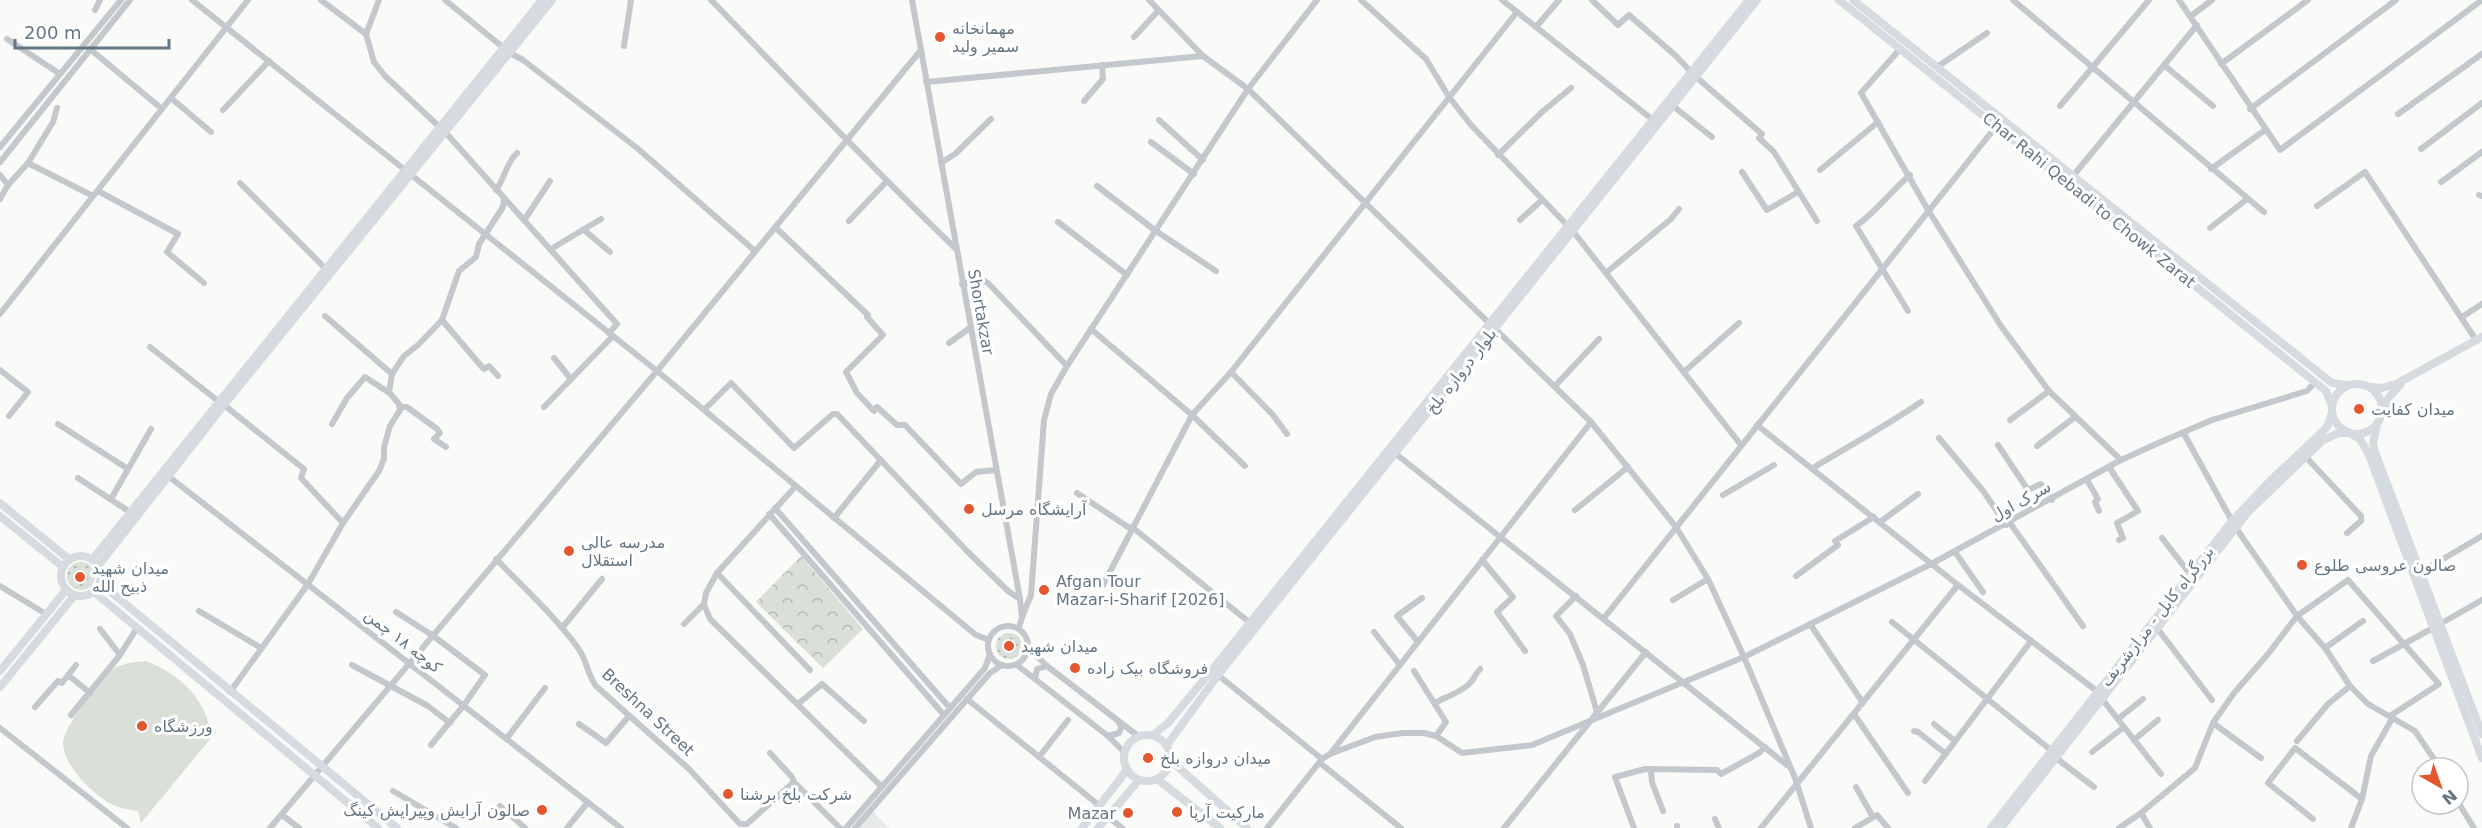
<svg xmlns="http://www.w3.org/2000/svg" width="2482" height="828" font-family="'DejaVu Sans','Noto Sans Arabic',sans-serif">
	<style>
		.built { fill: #e8e9e9 }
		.grass { fill: url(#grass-dots) }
		.park { fill: url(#park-crowns) }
		.pitch { fill: #dadfd7 }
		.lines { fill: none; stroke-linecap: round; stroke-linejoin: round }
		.minor { stroke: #c3c8cc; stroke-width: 6 }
		.major { stroke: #d6dbdf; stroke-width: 8 }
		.highway { stroke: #d6dbdf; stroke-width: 8 }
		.poi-dot { fill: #e4572e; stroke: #fff; stroke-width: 2 }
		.labels { text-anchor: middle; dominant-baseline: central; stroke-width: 6; stroke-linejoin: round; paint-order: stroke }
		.poi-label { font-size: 16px; fill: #657683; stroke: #fff; text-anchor: start }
		.street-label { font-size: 16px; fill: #657683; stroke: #fff }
	</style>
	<defs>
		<pattern id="grass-dots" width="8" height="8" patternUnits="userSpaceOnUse" patternTransform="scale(1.5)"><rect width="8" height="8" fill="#dadfd7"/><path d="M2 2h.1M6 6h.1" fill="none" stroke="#b4b9b4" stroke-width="1.8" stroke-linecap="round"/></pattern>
		<pattern id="park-crowns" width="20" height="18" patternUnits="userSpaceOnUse" patternTransform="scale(1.5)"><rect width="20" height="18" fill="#dadfd7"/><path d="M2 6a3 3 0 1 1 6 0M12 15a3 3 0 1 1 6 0" fill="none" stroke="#b4b9b4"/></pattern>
	</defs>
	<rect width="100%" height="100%" fill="#fafaf8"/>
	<polygon class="built" points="873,811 889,828 858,828"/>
	<g class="grass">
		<circle cx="81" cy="576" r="14"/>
		<circle cx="1009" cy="646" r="13"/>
	</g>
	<polygon class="park" points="801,556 863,629 823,668 756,602"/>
	<path class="pitch" d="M146,661C175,672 203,695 209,726L216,732L141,823L138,811C129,810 120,808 111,804C93,794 64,766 63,744C63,728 101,676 115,668C125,663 134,662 146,661Z"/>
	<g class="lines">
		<g class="minor">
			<polyline points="192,0 657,371 976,635 989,640"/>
			<polyline points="321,0 366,34"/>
			<polyline points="379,0 366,34 374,62 385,76 446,133 617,324 609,333"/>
			<polyline points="445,0 510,53 523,60 637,148 755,251"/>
			<path d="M711,0C792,83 872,168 955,248"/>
			<polyline points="912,0 1020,599 1022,617 1019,628"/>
			<polyline points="1149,0 1203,56"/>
			<polyline points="1361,0 1426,59 1449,97 1471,125 1567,225"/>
			<polyline points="1502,0 1653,120"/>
			<polyline points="1592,0 1618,25 1629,15 1676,56 1691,72"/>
			<polyline points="2013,0 2264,212"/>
			<polyline points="2179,0 2280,150 2482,0"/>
			<polyline points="95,10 100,0"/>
			<polyline points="2191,16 2212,0"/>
			<polyline points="1536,27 1559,0"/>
			<polyline points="1134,37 1158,11"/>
			<polyline points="7,39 60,74"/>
			<polyline points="624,46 631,0"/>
			<polyline points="90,49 162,109"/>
			<polyline points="1900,49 1861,93 1928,210 2001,326 2049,391 2121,460"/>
			<polyline points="2221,64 2308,0"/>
			<polyline points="2164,65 2213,106"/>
			<polyline points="1937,67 1987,33"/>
			<polyline points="1696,77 1762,134 1759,138 1774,152 1817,221"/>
			<polyline points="926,82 1203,56 1248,89 1591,422 1676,527 1708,579 1744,657 1795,778 1811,828"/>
			<polyline points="171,98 211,132"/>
			<polyline points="1084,101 1103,79 1102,65"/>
			<polyline points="1673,106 1712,137"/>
			<polyline points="2060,106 2149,0"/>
			<polyline points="2250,109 2396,0"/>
			<polyline points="223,110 269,61"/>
			<polyline points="2398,114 2482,54"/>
			<polyline points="1159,120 1203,160"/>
			<polyline points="1151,142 1194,174"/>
			<polyline points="0,147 121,0"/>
			<polyline points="2421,149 2482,103"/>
			<polyline points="1498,155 1542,112 1571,88"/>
			<polyline points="0,162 130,0"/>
			<polyline points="28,163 53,122 57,108"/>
			<polyline points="941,163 955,154 991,119"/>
			<polyline points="2211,169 2265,130"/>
			<polyline points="1820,170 1878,122"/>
			<polyline points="1742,172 1767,210 1798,192"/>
			<polyline points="0,175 8,185 0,199"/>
			<polyline points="2073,176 2197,25"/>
			<polyline points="2441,182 2482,152"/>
			<polyline points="240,183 326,269"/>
			<polyline points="8,185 28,163 93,196"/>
			<polyline points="1097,186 1156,231 1216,271"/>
			<path d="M496,190C505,178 506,163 517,153"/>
			<polyline points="98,191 178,234 167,252 204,283"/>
			<polyline points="2479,195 2482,196"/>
			<polyline points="2317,206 2365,172 2476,340"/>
			<polyline points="525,219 550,181"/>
			<polyline points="1520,220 1542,200"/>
			<polyline points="849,221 886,182"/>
			<polyline points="1058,222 1127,275"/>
			<polyline points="775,227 868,315 867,317 883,335 846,372 857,393 874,411 877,407 897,425 905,425 961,484 976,472 996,470"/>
			<polyline points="2210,228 2247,199"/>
			<polyline points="584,230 610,252"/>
			<polyline points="1572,230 1741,445"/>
			<polyline points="551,249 601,219"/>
			<polyline points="1607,272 1671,219 1679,209"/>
			<polyline points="962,284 981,279 988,283 1067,366"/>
			<path d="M1908,311L1856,226C1877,211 1890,192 1910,175"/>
			<polyline points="0,314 248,0"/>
			<polyline points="325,316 392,374"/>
			<polyline points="2462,317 2482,304"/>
			<polyline points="442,320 482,367 484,369 489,366 498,376"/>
			<polyline points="1091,329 1192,415 1245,466"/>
			<polyline points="949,343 970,328"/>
			<polyline points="150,347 218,401"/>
			<polyline points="554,358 571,379"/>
			<polyline points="0,370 28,392 9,416"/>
			<polyline points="1685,371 1739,323"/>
			<polyline points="1231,372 1273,415 1287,434"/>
			<polyline points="1555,386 1599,339"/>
			<polyline points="224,405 304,469 301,478 343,523"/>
			<polyline points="400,407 407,407 437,429 440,433 434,439 446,447"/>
			<polyline points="544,407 613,336"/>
			<polyline points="704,410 731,383 794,448 833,414 837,414 967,551 1008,591 1020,599"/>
			<polyline points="2010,420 2049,391"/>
			<polyline points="58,424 128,469"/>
			<polyline points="332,424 347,398 365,377 388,392"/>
			<polyline points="1757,425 1958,585 2098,692"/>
			<polyline points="2183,432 2232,521"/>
			<polyline points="1939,438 1984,492 2006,525"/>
			<polyline points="1998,445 2028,490 2041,484 2052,500"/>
			<polyline points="2037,446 2075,417"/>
			<polyline points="1396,454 1788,766"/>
			<polyline points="2305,456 2361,516 2361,521 2347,533"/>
			<polyline points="2109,467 2138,511 2117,523 2123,538 2119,540"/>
			<path d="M1813,468C1849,446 1886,426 1921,402"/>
			<polyline points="168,476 621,828"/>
			<polyline points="78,478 130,512"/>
			<polyline points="2087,480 2098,499 2095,502 2099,511"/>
			<polyline points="1077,493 1131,529"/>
			<polyline points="1723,495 1774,465"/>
			<polyline points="111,499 151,429"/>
			<polyline points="775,508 950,708"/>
			<polyline points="1575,510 1628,467"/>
			<polyline points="769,514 944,715"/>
			<polyline points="834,518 881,460"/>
			<polyline points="1880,522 1918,494"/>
			<polyline points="2010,523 2083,626"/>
			<polyline points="1132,527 1249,622"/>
			<polyline points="2236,528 2297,616 2325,648 2350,686 2368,704 2415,731 2440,768"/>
			<polyline points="2162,538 2190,574"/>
			<polyline points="1835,541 1874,517"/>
			<polyline points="1955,552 1983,592"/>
			<path d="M496,559C524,588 555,616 578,648C587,660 587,674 596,686L688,768L740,824H747L794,782"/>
			<polyline points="1482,560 1513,597 1497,612 1525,651"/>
			<polyline points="2421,572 2482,536"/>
			<polyline points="717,573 810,670"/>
			<polyline points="1796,576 1838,545"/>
			<polyline points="1103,585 1192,415 1231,372 1517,12"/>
			<polyline points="0,586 46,614"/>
			<polyline points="1576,596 1556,616 1570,634 1583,665 1597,712"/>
			<polyline points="1673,600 1708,579"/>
			<polyline points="704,604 710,619 881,786"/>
			<polyline points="199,611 261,648"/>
			<polyline points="396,612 432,635 485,675 464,705 431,745"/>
			<polyline points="1022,617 1031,595 1044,420 1051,394 1067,366 1248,89 1317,0"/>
			<polyline points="1604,618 1998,124"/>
			<polyline points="1892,622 2052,751"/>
			<polyline points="684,624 704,604 706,593 717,573 795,487"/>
			<polyline points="1810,624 1863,703"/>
			<polyline points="2440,624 2482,600"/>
			<circle cx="1008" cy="646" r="20"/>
			<polyline points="562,628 602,579"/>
			<polyline points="2157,628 2212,700"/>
			<polyline points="100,629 120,655"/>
			<polyline points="1374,632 1400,665"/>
			<polyline points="1418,642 1397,616 1422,598"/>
			<polyline points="1029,648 1047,666 1138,736"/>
			<polyline points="2325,648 2363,621"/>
			<polyline points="2373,661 2433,628"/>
			<polyline points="352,665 428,706 450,723"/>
			<polyline points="1017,665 1108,736 1124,752"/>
			<polyline points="1414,671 1446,722 1436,736"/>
			<polyline points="68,675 90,693"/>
			<polyline points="1218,675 1322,759"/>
			<polyline points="1035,679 1037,669 1047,666"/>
			<polyline points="230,692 308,584 343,523 379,471 384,459 384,447 390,426 400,410 399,404 389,392 392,374 404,356 418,345 442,320 459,271 476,257 479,244 503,207 504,198"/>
			<polyline points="967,699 1100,806"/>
			<polyline points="2102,699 2161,774"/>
			<path d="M1435,703C1445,697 1460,693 1469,684C1474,680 1475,674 1480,669"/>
			<polyline points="798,704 822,684 864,721"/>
			<polyline points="35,707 58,681 62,683 76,665"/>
			<polyline points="1854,714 1908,793"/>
			<polyline points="71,715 120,655 137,628"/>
			<polyline points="2118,719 2143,699"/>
			<polyline points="2213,723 2261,758"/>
			<polyline points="579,724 606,743 629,716"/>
			<polyline points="1934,724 1955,741"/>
			<polyline points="0,728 127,828"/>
			<polyline points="1914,731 1918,732 1946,754"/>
			<polyline points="1108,736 1119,733 1121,728 1119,722"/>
			<polyline points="507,738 545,688"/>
			<polyline points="2134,740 2158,720"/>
			<polyline points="2297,741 2328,704 2350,686"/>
			<polyline points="2092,752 2124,727"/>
			<polyline points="770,753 792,777 794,782 840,828"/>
			<polyline points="1330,754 1375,737 1403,733 1424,733 1436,736 1462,753 1532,745 1744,657 1933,563 2121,460 2163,441 2212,420 2307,391 2315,382"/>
			<polyline points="1039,757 1068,720"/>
			<polyline points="2056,758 2094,787"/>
			<polyline points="1320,763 1401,828"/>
			<polyline points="1651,771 1652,782 1663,811"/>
			<polyline points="1925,781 2031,641"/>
			<polyline points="1856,787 1873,817"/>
			<polyline points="393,791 456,828"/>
			<polyline points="2458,802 2474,828"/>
			<polyline points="500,806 525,828"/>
			<polyline points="2141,813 2150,828"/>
			<polyline points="282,815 299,828"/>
			<polyline points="1107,816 1122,828"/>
			<polyline points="1715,819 1719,828"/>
			<polyline points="2313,819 2268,783 2295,748 2362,799"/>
			<polyline points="1677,826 1677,828"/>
			<polyline points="270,828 657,371 921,50"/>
			<polyline points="567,828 588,802"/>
			<polyline points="846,828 985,668 990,654"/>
			<polyline points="855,828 990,673 1002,665"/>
			<polyline points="1267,828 1322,759 1330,754 1591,422"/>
			<polyline points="1504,828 1646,652"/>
			<polyline points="1634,828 1615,777 1645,769 1717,770 1721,774 1759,753 1765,747"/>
			<polyline points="1761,828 1958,585"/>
			<polyline points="1855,828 1877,815 1888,828"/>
			<polyline points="2119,828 2141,813 2195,768 2213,723 2234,693 2268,654 2297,616 2348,580 2439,684 2390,716"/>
			<polyline points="2351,828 2362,799 2371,756 2393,717"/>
		</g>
		<g class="major">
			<polyline points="2377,424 2373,443 2375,452 2482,734"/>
			<polyline points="2352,434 2360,439 2369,455 2482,758"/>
			<polyline points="0,503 70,560"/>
			<polyline points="0,516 63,567"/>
			<polyline points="100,583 397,828"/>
			<polyline points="94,592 378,828"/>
			<circle cx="1147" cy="758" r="23"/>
			<polyline points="1153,735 1168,723 1212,670 1749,0"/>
			<polyline points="1167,745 1218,675 1757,0"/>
			<polyline points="1171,761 1247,828"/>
			<polyline points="1157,779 1220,828"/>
			<polyline points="1082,828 1127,770"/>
			<polyline points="1098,828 1139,780"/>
		</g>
		<g class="highway">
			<polyline points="1839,0 2326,391 2332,406"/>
			<polyline points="1853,0 2332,383 2348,385"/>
			<circle cx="2357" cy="409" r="25"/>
			<polyline points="2372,387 2382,388 2396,384 2482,337"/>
			<polyline points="2383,410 2389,397 2401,384"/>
			<circle cx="81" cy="576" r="20"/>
			<polyline points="92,560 542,0"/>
			<polyline points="98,566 224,405 552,0"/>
			<polyline points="0,671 66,590"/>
			<polyline points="0,687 74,596"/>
			<polyline points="1991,828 2232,521 2271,480 2322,432 2327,427 2332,413"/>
			<polyline points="2001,828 2248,512 2323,440 2339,433 2348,433"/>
		</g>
	</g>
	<g class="poi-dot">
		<circle cx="940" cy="37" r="6"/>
		<circle cx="2359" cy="409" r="6"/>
		<circle cx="969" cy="509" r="6"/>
		<circle cx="569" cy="551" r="6"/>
		<circle cx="2302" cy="565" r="6"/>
		<circle cx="80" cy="577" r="6"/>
		<circle cx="1044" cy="590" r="6"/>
		<circle cx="1009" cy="646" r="6"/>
		<circle cx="1075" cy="668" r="6"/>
		<circle cx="142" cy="726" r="6"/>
		<circle cx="1148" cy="758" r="6"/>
		<circle cx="728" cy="794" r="6"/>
		<circle cx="542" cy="810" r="6"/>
		<circle cx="1177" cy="812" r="6"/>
		<circle cx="1128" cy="813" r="6"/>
	</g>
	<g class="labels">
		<g class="poi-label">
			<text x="952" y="28">مهمانخانه<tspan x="952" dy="18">سمیر ولید</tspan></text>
			<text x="2371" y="409">میدان کفایت</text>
			<text x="981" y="509">آرایشگاه مرسل</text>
			<text x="581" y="542">مدرسه عالی<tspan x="581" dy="18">استقلال</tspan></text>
			<text x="2314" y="565">صالون عروسی طلوع</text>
			<text x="92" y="568">میدان شهید<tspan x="92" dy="18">ذبیح الله</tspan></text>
			<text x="1056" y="581">Afgan Tour<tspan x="1056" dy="18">Mazar-i-Sharif [2026]</tspan></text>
			<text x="1021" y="646">میدان شهید</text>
			<text x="1087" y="668">فروشگاه بیک زاده</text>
			<text x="154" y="726">ورزشگاه</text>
			<text x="1160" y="758">میدان دروازه بلخ</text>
			<text x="740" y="794">شرکت بلخ برشنا</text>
			<text x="530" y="810" text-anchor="end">صالون آرایش وپیرایش کینگ</text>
			<text x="1189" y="812">مارکیت آریا</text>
			<text x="1116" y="813" text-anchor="end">Mazar</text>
		</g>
		<g class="street-label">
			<text transform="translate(2089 200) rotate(39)">Char Rahi Qebadi to Chowk Zarat</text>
			<text transform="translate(981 312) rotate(80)">Shortakzar</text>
			<text transform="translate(1461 371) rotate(-52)">بلوار دروازه بلخ</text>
			<text transform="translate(2021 501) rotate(-29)">سرک اول</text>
			<text transform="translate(2157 616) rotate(-52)">بزرگراه کابل - مزارشریف</text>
			<text transform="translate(403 641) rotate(38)">كوچه ١٨ چمن</text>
			<text transform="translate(648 712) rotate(43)">Breshna Street</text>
		</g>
	</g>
	<g transform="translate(2440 786) rotate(140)"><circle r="28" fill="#ffffff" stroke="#c1c8cd" stroke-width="1.5"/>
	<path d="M0-4.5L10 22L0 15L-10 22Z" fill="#e4572e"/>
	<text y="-9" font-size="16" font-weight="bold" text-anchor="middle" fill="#657683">N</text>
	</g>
	<path d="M15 39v9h154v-9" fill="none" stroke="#657683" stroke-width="3"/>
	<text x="24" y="39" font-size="18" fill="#657683" stroke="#ffffff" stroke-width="4.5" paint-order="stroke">200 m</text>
</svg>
